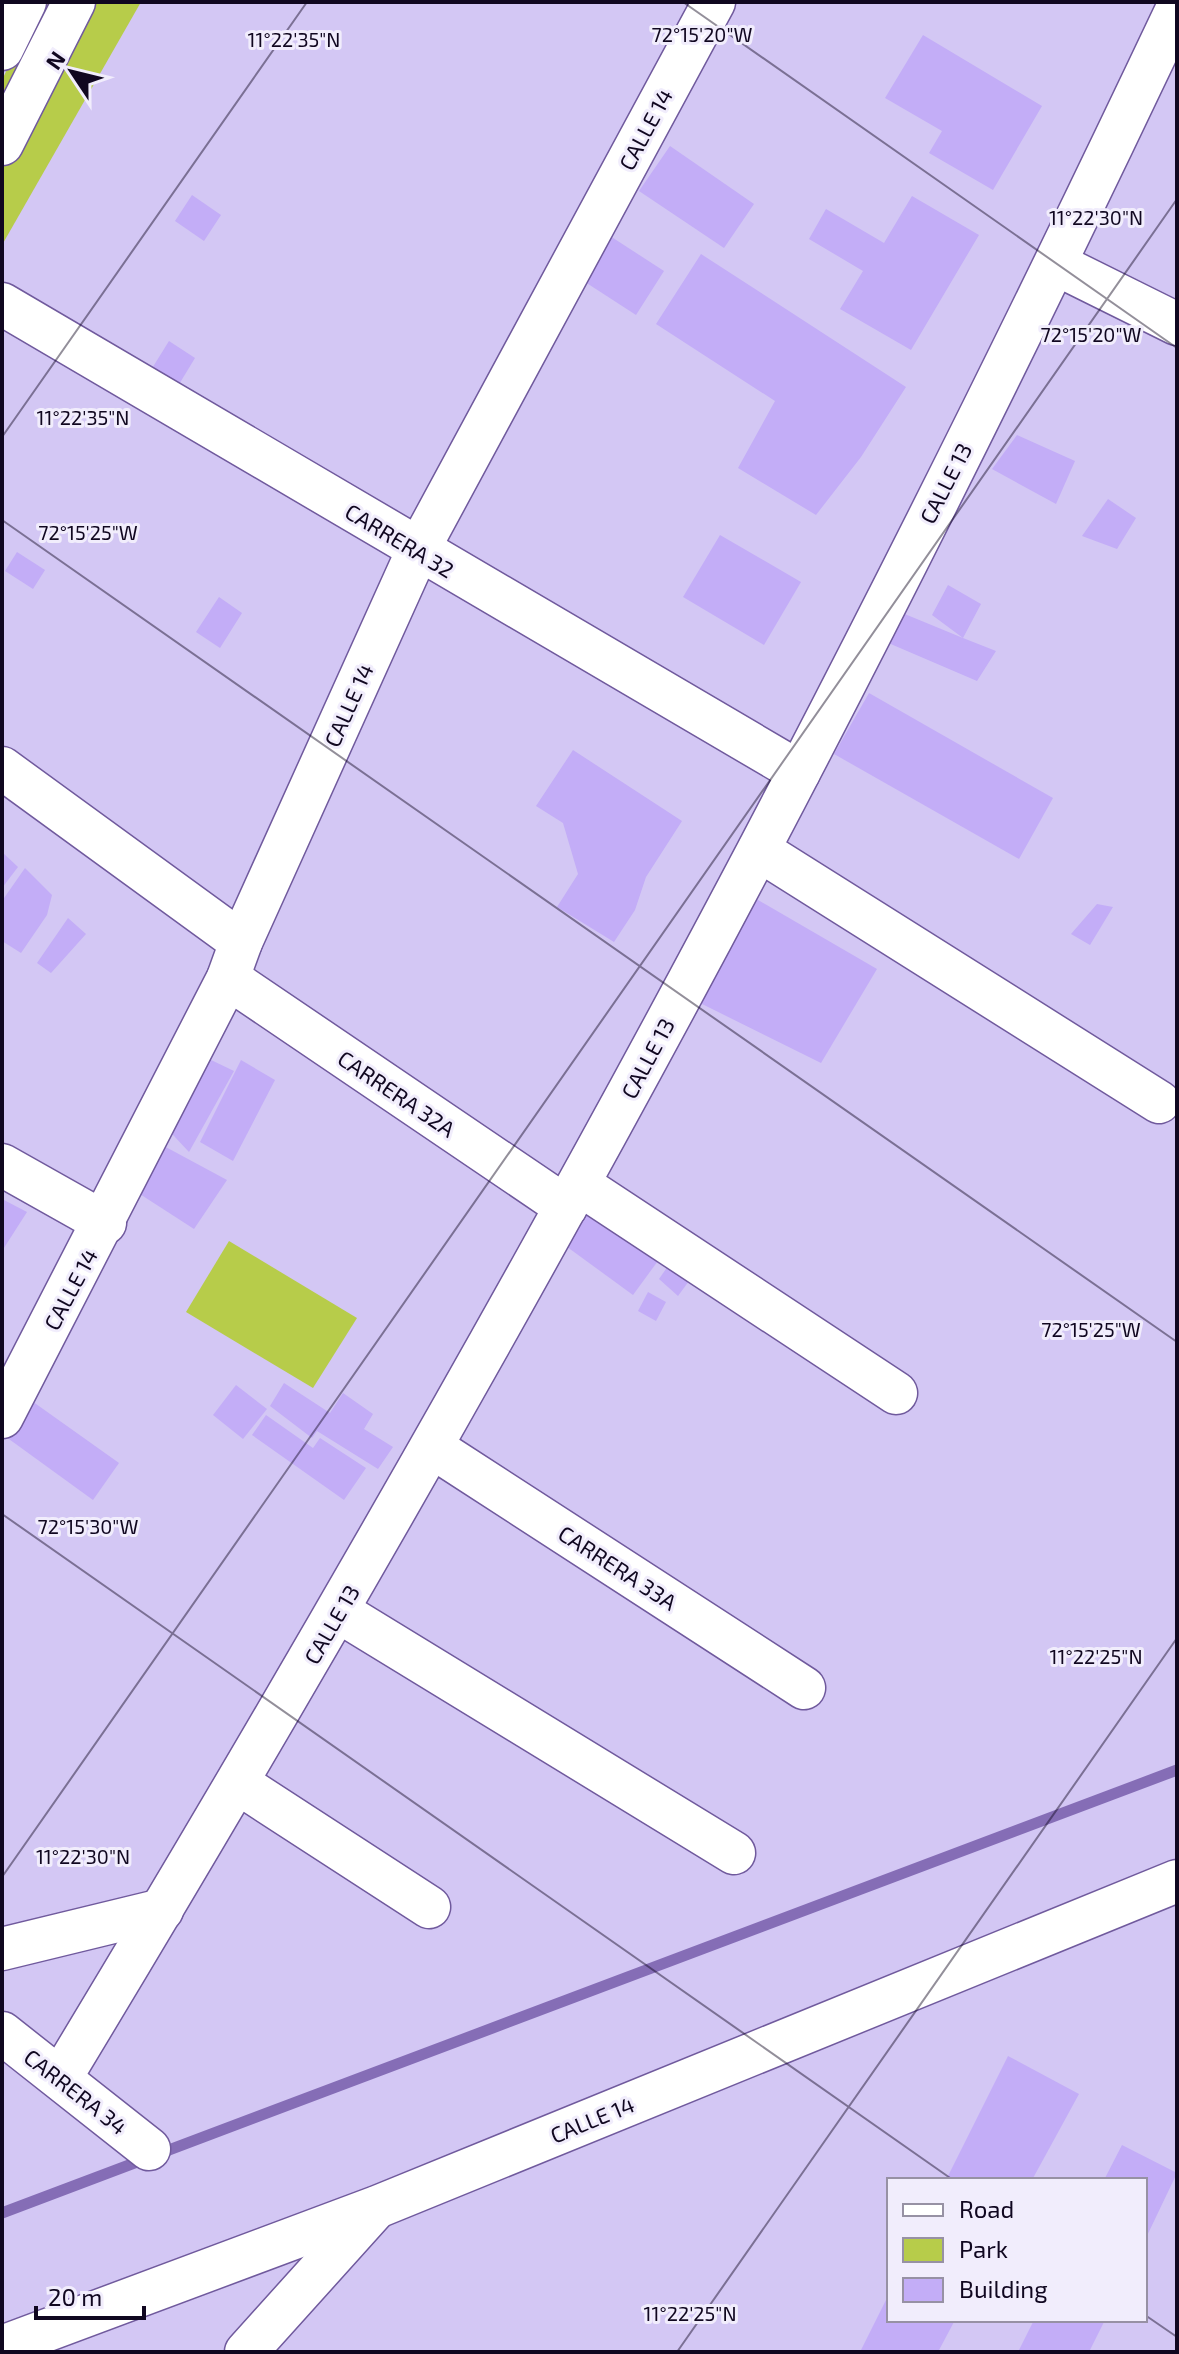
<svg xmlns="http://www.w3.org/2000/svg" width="1179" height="2354" font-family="'Exo 2',sans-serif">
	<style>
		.green { fill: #b7cc4a }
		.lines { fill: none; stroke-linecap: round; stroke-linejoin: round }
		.stream { stroke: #856db6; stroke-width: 11 }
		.building { fill: #c3adf7 }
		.minor-casing { stroke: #705a9d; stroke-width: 45 }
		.minor { stroke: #fff; stroke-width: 42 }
		.ticks { fill: none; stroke: #100720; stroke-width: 2; stroke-opacity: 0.45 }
		.labels { text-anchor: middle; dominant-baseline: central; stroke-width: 6; stroke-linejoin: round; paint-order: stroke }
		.street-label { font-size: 22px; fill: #100720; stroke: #f1edfc }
		.ticks-label { font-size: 20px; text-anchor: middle; fill: #100720; stroke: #f1edfc; stroke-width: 6; stroke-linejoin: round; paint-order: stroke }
	</style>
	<rect width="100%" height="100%" fill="#d3c7f4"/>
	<g class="green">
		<polygon points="39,2 141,2 2,245 2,80"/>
		<polygon points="229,1241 357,1318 313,1388 186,1312"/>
	</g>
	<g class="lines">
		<polyline class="stream" points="2,2213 1177,1770"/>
	</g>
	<g class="building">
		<polygon points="923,35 1042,106 993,190 929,153 942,131 885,98"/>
		<polygon points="670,146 754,204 724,248 639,191"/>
		<polygon points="192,195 221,215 204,241 175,221"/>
		<polygon points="912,196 979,235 911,350 840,309 863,271 809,239 826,209 884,243"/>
		<polygon points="610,236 664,271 636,315 582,280"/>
		<polygon points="701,254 906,387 861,457 816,515 738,468 775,401 656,324"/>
		<polygon points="169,341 195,358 178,386 151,370"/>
		<polygon points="1017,435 1075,461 1056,504 992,469"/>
		<polygon points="1108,499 1136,518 1117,549 1082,536"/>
		<polygon points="720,535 801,582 764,645 683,597"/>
		<polygon points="17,552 45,570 33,589 5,571"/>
		<polygon points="948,585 981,604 963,638 996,651 977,681 886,642 895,610 963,638 932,615"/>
		<polygon points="219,597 242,613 220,648 196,632"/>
		<polygon points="869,693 1053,798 1019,859 834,754"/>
		<polygon points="573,750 682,821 646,877 635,910 614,942 557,907 578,874 563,823 536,806"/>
		<polygon points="2,852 18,867 2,888"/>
		<polygon points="25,868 52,895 47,915 21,953 2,941 2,901"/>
		<polygon points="753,897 877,969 821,1063 698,1002"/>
		<polygon points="1097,904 1113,907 1090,945 1071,934"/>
		<polygon points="68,918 86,934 51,973 37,963"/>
		<polygon points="209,1059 234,1071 189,1152 160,1121"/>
		<polygon points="241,1060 275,1080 233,1161 200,1142"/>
		<polygon points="149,1138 227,1180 194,1229 129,1187"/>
		<polygon points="2,1199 27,1212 2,1251"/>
		<polygon points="589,1200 663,1254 633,1295 559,1241"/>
		<polygon points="668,1266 689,1281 678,1296 659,1279"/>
		<polygon points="648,1292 666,1302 656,1321 638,1311"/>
		<polygon points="284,1383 330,1413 343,1393 373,1414 364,1429 393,1447 378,1469 317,1431 312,1438 270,1406"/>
		<polygon points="236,1385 267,1409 243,1439 213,1415"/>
		<polygon points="22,1394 119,1463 93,1500 2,1434"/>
		<polygon points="266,1415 313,1448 320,1438 366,1468 344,1500 252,1435"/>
		<polygon points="1008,2056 1079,2094 1032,2180 946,2180"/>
		<polygon points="1122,2145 1177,2173 1145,2240 1145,2180 1104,2180"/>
		<polygon points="889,2294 889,2320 955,2320 938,2352 860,2352"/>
		<polygon points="1034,2320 1105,2320 1089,2352 1018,2352"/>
	</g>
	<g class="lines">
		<defs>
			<g id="minor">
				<polyline points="2,49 25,2"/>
				<polyline points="2,144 74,2"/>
				<polyline points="1056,264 1177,324"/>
				<polyline points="2,304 799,772"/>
				<polyline points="2,768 241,942"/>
				<polyline points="759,850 1159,1102"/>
				<polyline points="228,978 566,1207"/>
				<polyline points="2,1165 105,1223"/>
				<polyline points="579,1184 896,1393"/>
				<polyline points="2,1417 228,978 241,942 418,550 714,2"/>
				<polyline points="432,1447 804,1688"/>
				<polyline points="338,1611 734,1853"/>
				<polyline points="238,1783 429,1907"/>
				<polyline points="2,1949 162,1910"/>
				<polyline points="2,2033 149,2149"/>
				<path d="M61,2077C305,1673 541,1263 761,845C906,569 1044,290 1177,9"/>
				<polyline points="2,2347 377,2207 1177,1881"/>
				<polyline points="246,2352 373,2211"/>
			</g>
		</defs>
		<use href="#minor" class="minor-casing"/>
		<use href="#minor" class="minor"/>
	</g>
	<path class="ticks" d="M683,2L1177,348M2,437L307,2M2,520L1177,1342M2,1514L953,2180M2,1877L1177,199M1145,2315L1177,2337M677,2352L1177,1638"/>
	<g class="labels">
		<g class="street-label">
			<text transform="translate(645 129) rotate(-62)">CALLE 14</text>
			<text transform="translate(945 483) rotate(-63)">CALLE 13</text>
			<text transform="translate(400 540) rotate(31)">CARRERA 32</text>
			<text transform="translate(348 705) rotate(-66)">CALLE 14</text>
			<text transform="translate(647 1058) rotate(-62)">CALLE 13</text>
			<text transform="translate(397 1093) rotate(34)">CARRERA 32A</text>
			<text transform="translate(70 1289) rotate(-62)">CALLE 14</text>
			<text transform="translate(618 1567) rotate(33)">CARRERA 33A</text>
			<text transform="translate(331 1624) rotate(-60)">CALLE 13</text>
			<text transform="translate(76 2091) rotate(38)">CARRERA 34</text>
			<text transform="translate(592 2119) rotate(-22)">CALLE 14</text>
		</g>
	</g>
	<g class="ticks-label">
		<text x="702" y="42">72°15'20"W</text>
		<text x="294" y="47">11°22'35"N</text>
		<text x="1096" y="225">11°22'30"N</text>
		<text x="1091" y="342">72°15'20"W</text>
		<text x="83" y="425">11°22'35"N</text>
		<text x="88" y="540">72°15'25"W</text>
		<text x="1091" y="1337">72°15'25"W</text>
		<text x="88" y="1534">72°15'30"W</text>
		<text x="1096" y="1664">11°22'25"N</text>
		<text x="83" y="1864">11°22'30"N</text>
		<text x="690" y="2321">11°22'25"N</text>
	</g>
	<rect width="1179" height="2354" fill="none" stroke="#100720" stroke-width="8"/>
	<rect x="887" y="2178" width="260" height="144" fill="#f1edfc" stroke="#9791a4" stroke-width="2"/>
	<rect x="903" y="2204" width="40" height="12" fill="#ffffff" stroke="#9791a4" stroke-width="2"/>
	<text x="959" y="2218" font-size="24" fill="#100720">Road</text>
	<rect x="903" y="2238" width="40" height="24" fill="#b7cc4a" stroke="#9791a4" stroke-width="2"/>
	<text x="959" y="2258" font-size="24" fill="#100720">Park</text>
	<rect x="903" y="2278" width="40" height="24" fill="#c3adf7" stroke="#9791a4" stroke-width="2"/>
	<text x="959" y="2298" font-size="24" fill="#100720">Building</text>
	<g transform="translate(72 72) rotate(305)" stroke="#f1edfc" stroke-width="6" paint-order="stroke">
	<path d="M0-6L14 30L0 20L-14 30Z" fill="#100720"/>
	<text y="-12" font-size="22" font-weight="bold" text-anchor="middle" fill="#100720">N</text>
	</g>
	<path d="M36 2306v12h108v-12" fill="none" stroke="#100720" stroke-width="4"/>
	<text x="48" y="2306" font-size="24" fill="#100720" stroke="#f1edfc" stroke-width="6" paint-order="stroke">20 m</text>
</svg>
